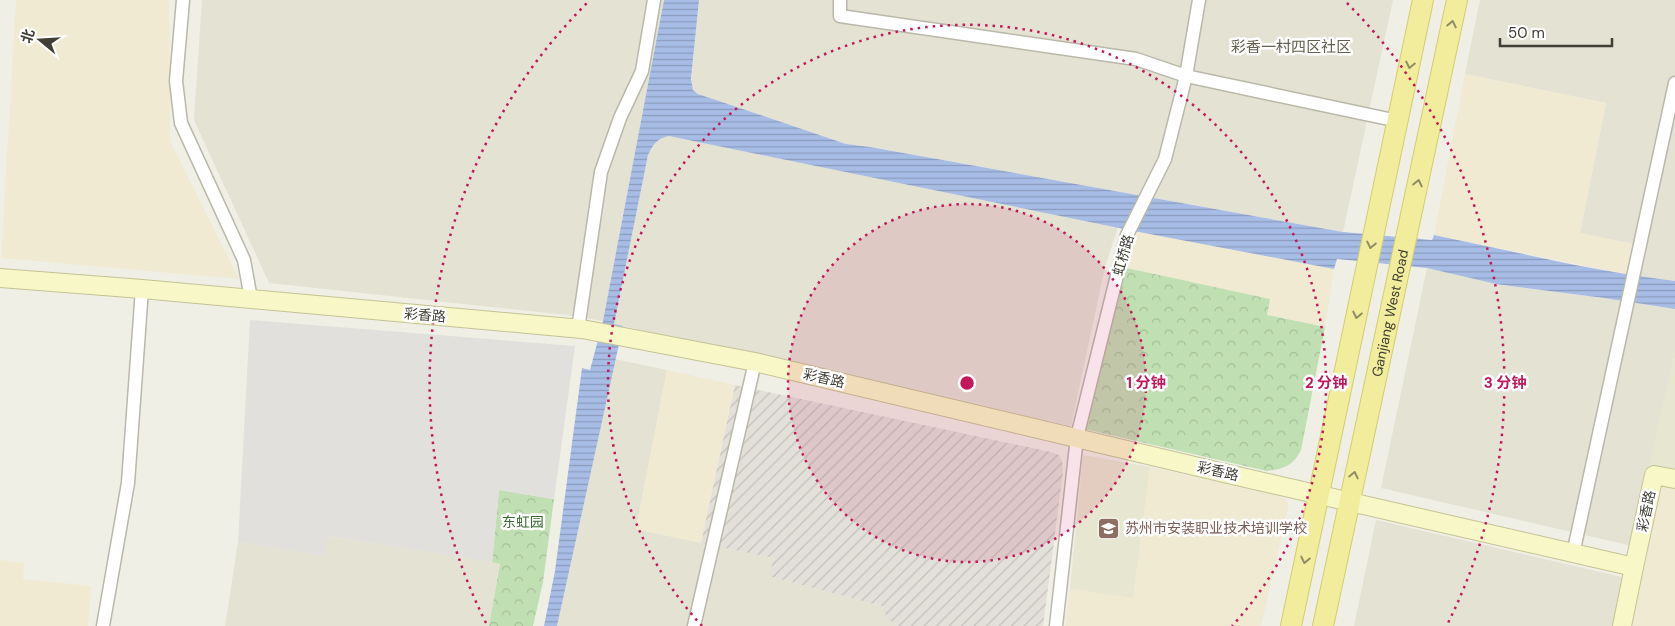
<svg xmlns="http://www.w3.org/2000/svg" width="1675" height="626" font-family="'DM Sans','Noto Sans SC',sans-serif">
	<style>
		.residential { fill: #e3e2d3 }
		.commercial { fill: #f0ead2 }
		.industrial { fill: url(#industrial-furrows) }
		.education { fill: #e7e6d0 }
		.forest { fill: url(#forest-crowns) }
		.parking { fill: #e1e0dc }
		.water { fill: url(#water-rules) }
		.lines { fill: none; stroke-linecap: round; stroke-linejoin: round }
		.street-casing { stroke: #bab8a9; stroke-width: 15 }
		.secondary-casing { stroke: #c4c395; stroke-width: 20 }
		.primary-casing { stroke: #d3ce6f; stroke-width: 22 }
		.street { stroke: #fff; stroke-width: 12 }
		.secondary { stroke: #f7f7c7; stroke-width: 18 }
		.primary { stroke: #f1ed9d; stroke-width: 20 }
		.oneway { stroke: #908d64 }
		.ring { fill: none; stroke: #c2185b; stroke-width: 2.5; stroke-dasharray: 2.5 5 }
		.labels { text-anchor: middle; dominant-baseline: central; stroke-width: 5; stroke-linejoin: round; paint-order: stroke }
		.street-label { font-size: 14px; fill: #413f35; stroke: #fff }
		.park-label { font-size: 14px; fill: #386b30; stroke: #fff }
		.education-label { font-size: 14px; fill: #785e54; stroke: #fff; text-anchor: start }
		.neighbourhood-label { font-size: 15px; fill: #635f4e; stroke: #fff }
		.centre { fill: #c2185b; stroke: #fff; stroke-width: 2.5 }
		.ring-label { font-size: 15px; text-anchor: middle; font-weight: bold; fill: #c2185b; stroke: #fff; stroke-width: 5; stroke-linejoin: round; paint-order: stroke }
	</style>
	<defs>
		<pattern id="industrial-furrows" width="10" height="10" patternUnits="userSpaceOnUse" patternTransform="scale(1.25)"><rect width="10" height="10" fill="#e2e0d9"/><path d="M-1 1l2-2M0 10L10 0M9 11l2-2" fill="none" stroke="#c3c1bb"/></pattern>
		<pattern id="forest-crowns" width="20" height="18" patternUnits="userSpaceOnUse" patternTransform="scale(1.25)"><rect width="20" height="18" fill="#c0dfb2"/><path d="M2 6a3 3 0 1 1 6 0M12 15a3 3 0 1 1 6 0" fill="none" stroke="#a6c09a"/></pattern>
		<pattern id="water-rules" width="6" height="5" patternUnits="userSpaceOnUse" patternTransform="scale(1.25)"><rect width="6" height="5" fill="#a8bde6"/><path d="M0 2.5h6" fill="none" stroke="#8a9bbb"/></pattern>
	</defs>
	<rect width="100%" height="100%" fill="#f0efe5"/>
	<g class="residential">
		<polygon points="202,0 664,0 603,321 566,315 269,283 194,120"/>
		<polygon points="699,0 1393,0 1343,232 870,147 846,144 704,97 693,90 691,85"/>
		<polygon points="1480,0 1675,0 1675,281 1631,275 1637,245 1580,233 1606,103 1465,74"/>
		<polygon points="669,136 1118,227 1105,267 1071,426 614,324 648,155 656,141 662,137"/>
		<polygon points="1427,268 1496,284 1604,298 1675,309 1675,352 1632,546 1381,488"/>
		<polygon points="615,359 667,370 636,529 774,558 770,576 885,607 895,624 895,626 557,626"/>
		<polygon points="1376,520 1626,578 1616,626 1354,626"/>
		<polygon points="327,536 500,563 489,626 225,626 238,542 325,556"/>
	</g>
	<g class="commercial">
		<polygon points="16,0 169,0 170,141 239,279 1,258"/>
		<polygon points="1465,74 1606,103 1580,233 1638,245 1631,275 1434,235"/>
		<polygon points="1139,232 1334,269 1325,327 1267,315 1270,299 1122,267 1132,244"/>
		<polygon points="667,370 735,385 701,543 636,529"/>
		<polygon points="1649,465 1675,471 1675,626 1616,626"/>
		<polygon points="1150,467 1279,495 1288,502 1288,509 1261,626 1065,626 1070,589 1133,598"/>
		<polygon points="0,560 24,563 23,579 91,586 88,626 0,626"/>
	</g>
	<polygon class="industrial" points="735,385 1051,452 1059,455 1062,461 1063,472 1043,626 895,626 895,623 886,619 885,607 769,576 774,558 701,543"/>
	<g class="education">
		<polygon points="1675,352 1675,471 1649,465"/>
		<polygon points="1083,455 1150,467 1133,598 1070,589"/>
	</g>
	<g class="forest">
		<path d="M1122,267L1270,299L1267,315L1325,327L1301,450C1294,465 1284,469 1267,471L1084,429Z"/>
		<polygon points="499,490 554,499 543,582 533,626 489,626 500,564 492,562"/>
	</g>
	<polygon class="parking" points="250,320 575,346 554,499 499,490 492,562 328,536 325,556 238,542"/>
	<path class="water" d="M664,0H699L691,79L693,90L698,94L846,144L870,147L1343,232L1432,240L1434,235L1575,265L1631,275L1675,281V309L1604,298L1496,284L1427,268L1337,259L1334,269L1139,232L669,136C657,138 653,145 648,155L614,324L623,326L557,626H544L555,571L582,368L590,370L603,321Z"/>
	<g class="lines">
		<defs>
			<g id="street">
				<polyline points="183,0 176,81 181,123 244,260 251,299"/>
				<polyline points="840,0 840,16 1136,59 1186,76 1199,0"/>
				<polyline points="578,329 601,172 620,118 642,71 654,0"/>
				<polyline points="1573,554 1675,83"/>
				<polyline points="103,626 128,483 142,289"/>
				<polyline points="694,626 755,362"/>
				<polyline points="1056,626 1077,437 1127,235 1165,159 1186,76 1398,121"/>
			</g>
			<g id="secondary">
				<polyline points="0,278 142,289 582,329 755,362 1224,473 1634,567 1654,475 1675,479"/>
				<polyline points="1622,626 1634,567"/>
			</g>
			<g id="primary">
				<polyline points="1291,626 1423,0"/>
				<path id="s1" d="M1323,626L1457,0"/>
			</g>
		</defs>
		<use href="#street" class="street-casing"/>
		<use href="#secondary" class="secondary-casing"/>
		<use href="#primary" class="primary-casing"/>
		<use href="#street" class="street"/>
		<use href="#secondary" class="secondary"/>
		<use href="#primary" class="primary"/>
	</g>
	<defs><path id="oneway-chevron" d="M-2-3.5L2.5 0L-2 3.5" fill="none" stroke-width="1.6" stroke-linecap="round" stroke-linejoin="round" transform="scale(1.25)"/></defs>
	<g class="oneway">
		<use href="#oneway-chevron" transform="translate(1452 24) rotate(-78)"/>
		<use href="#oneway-chevron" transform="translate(1410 65) rotate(102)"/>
		<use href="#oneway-chevron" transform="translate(1418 183) rotate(-78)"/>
		<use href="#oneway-chevron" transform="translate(1371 245) rotate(102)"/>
		<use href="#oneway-chevron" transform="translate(1357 315) rotate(102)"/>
		<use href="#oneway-chevron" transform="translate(1354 475) rotate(-78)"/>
		<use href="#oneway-chevron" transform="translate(1305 560) rotate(102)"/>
	</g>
	<circle cx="967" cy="383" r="179" fill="#c2185b" fill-opacity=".12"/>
	<g class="ring">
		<circle cx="967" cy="383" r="179"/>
		<path d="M702 626A359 359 0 1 1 1232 626"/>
		<path d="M486 623A538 538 0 0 1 587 3M1347 3A538 538 0 0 1 1448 623"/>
	</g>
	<defs>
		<symbol id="university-square" viewBox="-11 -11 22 22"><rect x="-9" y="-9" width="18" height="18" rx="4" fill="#8d6e63" stroke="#fff"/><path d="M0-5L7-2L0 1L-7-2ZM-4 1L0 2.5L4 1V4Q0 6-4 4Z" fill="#fff"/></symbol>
	</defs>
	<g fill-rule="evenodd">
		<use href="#university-square" x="1096" y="516" width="25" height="25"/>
	</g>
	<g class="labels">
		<g class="street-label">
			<text transform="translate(1123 255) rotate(-74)">虹桥路</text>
			<text stroke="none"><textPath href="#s1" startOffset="320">Ganjiang West Road</textPath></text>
			<text transform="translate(425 315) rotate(5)">彩香路</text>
			<text transform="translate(824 378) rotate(13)">彩香路</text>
			<text transform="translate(1218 471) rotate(13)">彩香路</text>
			<text transform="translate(1646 511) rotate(-78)">彩香路</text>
		</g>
		<g class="park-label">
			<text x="523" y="522">东虹园</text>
		</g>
		<g class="education-label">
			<text x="1125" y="528">苏州市安装职业技术培训学校</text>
		</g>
		<g class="neighbourhood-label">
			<text x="1291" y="47">彩香一村四区社区</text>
		</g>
	</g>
	<circle cx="967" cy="383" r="8" class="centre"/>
	<g class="ring-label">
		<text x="1146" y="388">1 分钟</text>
		<text x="1326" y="388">2 分钟</text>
		<text x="1505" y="388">3 分钟</text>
	</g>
	<g transform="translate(40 40) rotate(288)" stroke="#ffffff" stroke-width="4" paint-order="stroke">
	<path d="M0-4L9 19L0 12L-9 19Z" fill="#413f35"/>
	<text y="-8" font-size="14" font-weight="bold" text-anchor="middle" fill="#413f35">北</text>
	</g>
	<path d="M1500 38v8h112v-8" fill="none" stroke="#413f35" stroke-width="2.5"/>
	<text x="1508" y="38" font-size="15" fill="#413f35" stroke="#ffffff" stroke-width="4" paint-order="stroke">50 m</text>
</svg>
